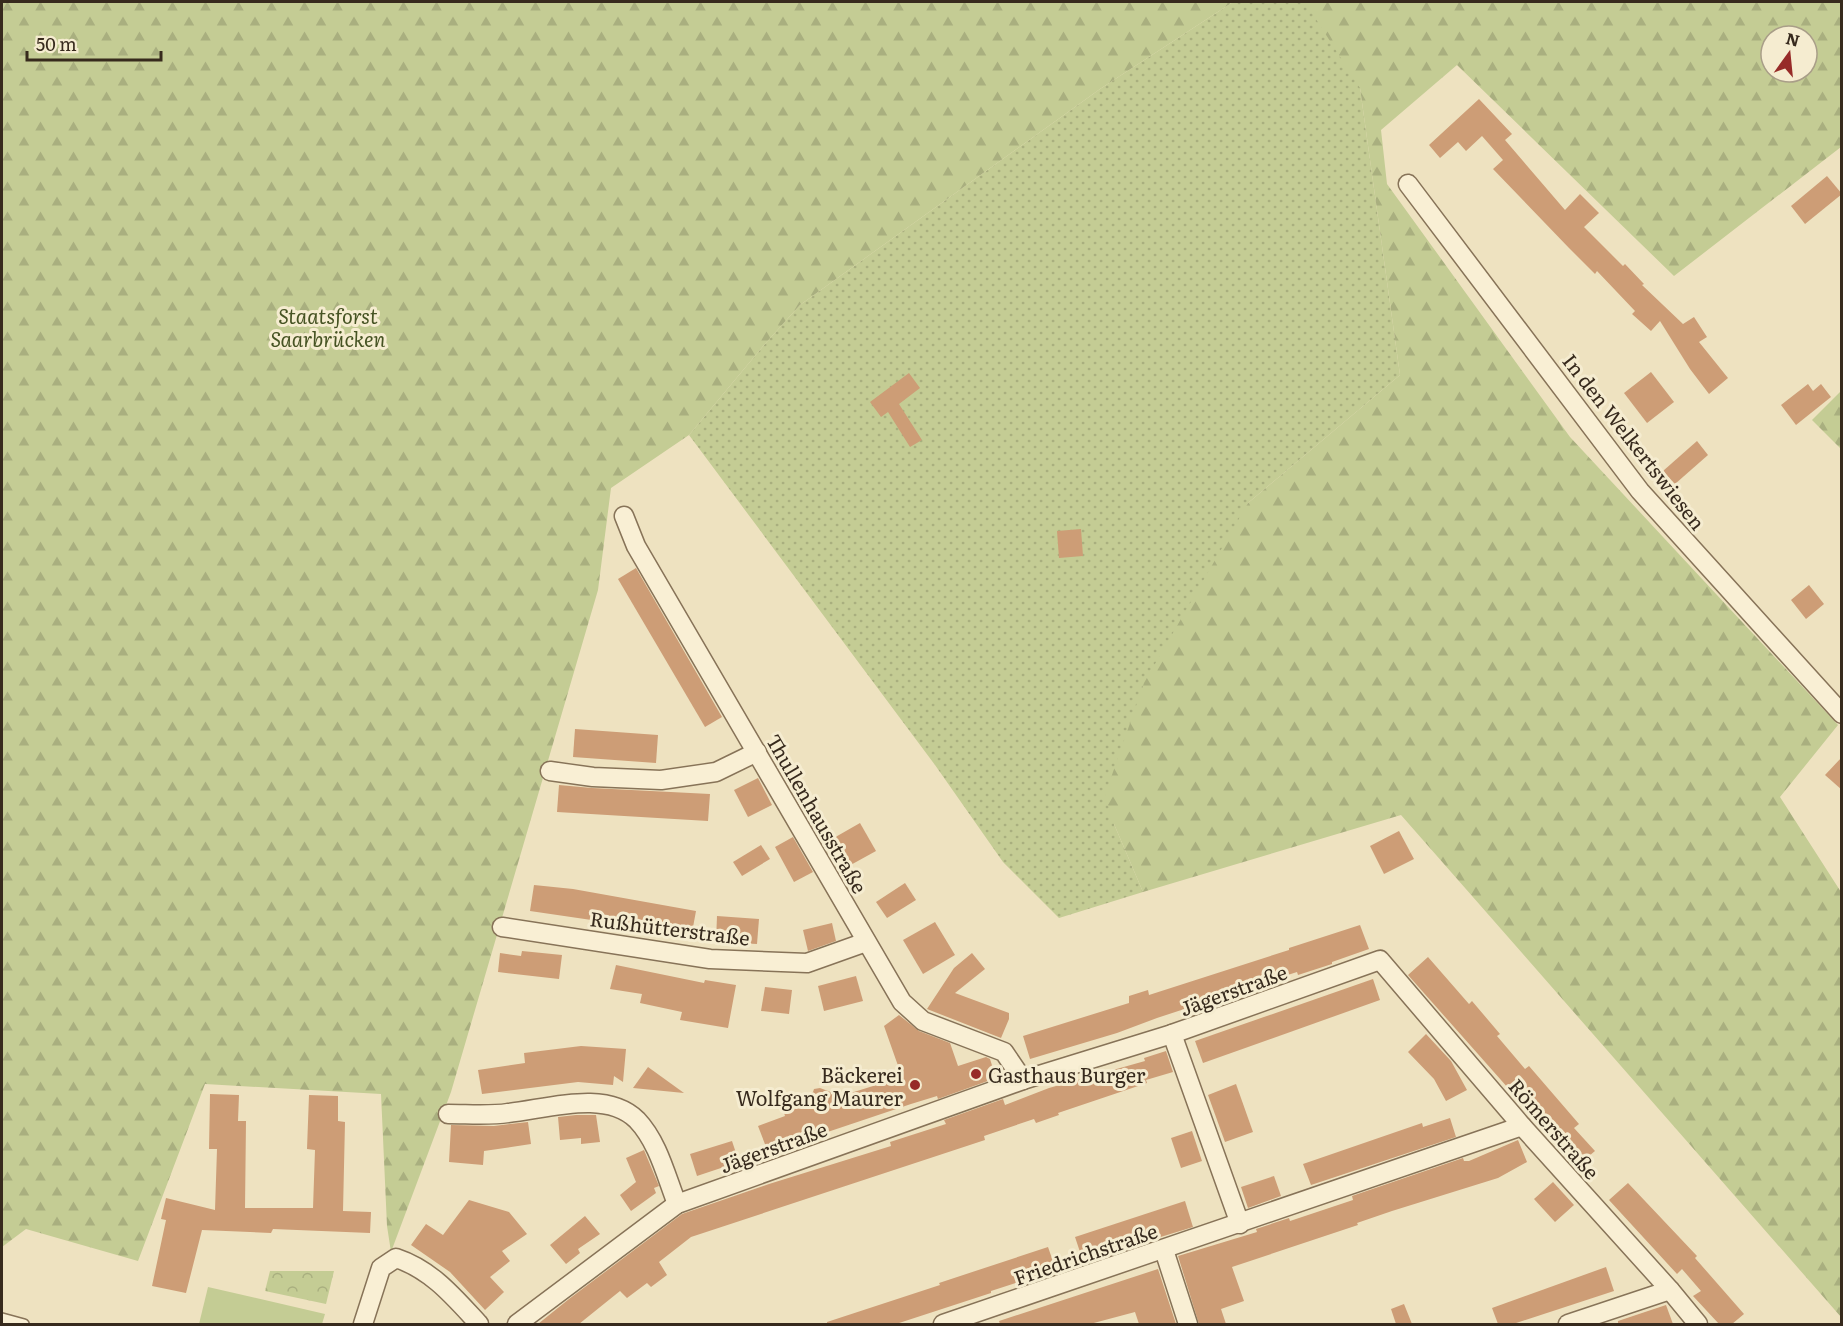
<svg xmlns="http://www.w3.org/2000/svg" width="1843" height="1326" font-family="Literata,serif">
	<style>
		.grass { fill: url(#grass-dots) }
		.forest { fill: url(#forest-firs); fill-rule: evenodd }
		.park { fill: url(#park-crowns) }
		.pitch { fill: #c4cc94 }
		.building { fill: #cd9d76 }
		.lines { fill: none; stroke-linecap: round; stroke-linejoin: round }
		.service-casing { stroke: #877358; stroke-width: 12 }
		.minor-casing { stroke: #877358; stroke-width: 21 }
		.service { stroke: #f9efd4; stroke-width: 9 }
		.minor { stroke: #f9efd4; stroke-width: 18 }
		.poi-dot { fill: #972b28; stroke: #f5ecd0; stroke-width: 2 }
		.labels { text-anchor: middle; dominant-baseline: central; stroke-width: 6; stroke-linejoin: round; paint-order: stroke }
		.park-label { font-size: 20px; font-style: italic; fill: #465323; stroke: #f5ecd0 }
		.street-label { font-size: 20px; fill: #372a1d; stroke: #f5ecd0 }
		.poi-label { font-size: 20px; fill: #372a1d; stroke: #f5ecd0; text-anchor: end }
	</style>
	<defs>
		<pattern id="grass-dots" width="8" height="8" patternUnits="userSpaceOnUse" patternTransform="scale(1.5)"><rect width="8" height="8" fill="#c4cc94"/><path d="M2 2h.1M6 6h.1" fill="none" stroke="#a9af7f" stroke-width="1.8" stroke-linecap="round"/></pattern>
		<pattern id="forest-firs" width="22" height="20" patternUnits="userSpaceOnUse" patternTransform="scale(1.5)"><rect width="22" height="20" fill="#c4cc94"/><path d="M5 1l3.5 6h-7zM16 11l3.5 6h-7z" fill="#a9af7f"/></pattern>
		<pattern id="park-crowns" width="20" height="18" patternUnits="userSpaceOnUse" patternTransform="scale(1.5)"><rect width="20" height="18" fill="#c4cc94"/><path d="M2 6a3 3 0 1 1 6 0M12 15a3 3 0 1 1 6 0" fill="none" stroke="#a9af7f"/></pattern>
	</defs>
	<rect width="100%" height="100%" fill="#eee2c0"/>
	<polygon class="grass" points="1233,2 1482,2 1360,88 1400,375 1248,503 1114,824 1143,892 1059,918 1003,862 935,765 689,435 764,345 800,305 1100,89"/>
	<g class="forest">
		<polygon points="2,2 1233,2 1100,89 800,305 764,345 689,435 611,488 598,590 451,1092 391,1252 387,1226 381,1094 205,1084 138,1261 26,1229 2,1247"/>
		<path d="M1305,2H1841V147L1674,276L1457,65L1381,130L1387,184L1570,437L1838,725L1780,797L1841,892V1317L1401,815L1143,892L1114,824L1105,795L1144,683L1248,503L1400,375L1360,88ZM1771,36H1807V72H1771Z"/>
		<polygon points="1841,391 1841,449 1812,420"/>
	</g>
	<polygon class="park" points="270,1271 334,1271 326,1304 265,1291"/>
	<polygon class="pitch" points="208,1287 325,1314 322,1324 199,1324"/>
	<g class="building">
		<polygon points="1479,99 1512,134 1505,140 1565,210 1580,194 1599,213 1584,227 1623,266 1625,264 1644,284 1642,285 1683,324 1694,317 1707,337 1699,342 1728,378 1709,394 1690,369 1660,321 1651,331 1632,314 1635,311 1597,271 1595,274 1569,248 1493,169 1503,160 1482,136 1466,151 1458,142 1440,158 1429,145"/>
		<polygon points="1827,176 1842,194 1805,224 1791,206"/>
		<polygon points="1651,372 1674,402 1647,423 1624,393"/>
		<polygon points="909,373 920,388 899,404 922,440 910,447 888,412 881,417 870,402"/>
		<polygon points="1808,384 1813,391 1821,384 1831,397 1796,425 1781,405"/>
		<polygon points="1697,441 1708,455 1675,484 1663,471"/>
		<polygon points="1081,529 1083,556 1059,558 1057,531"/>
		<polygon points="636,568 722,717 705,727 618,579"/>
		<polygon points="1809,585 1824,604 1806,619 1791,600"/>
		<polygon points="575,729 658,735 656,763 573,757"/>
		<polygon points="1842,757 1842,790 1825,775"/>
		<polygon points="758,778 772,805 748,817 734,790"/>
		<polygon points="559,785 592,788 710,794 708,821 557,812"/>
		<polygon points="860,823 876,851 847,867 832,839"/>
		<polygon points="1399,831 1414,859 1384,874 1370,846"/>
		<polygon points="793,837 813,872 794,882 775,847"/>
		<polygon points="761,845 770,859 742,876 733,862"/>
		<polygon points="905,883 916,900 887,918 876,902"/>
		<polygon points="534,885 573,889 696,911 691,938 653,929 530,911"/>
		<polygon points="717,916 759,919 757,944 716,942"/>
		<polygon points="935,922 955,955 923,974 903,940"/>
		<polygon points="832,923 836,941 808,951 803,930"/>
		<polygon points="1360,925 1369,949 1332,962 1332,964 1298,975 1297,972 1157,1018 1117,1033 1030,1059 1023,1036 1129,1003 1129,996 1148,990 1149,995 1289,950 1289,948"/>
		<polygon points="522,951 562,955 559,979 498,972 500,953 521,956"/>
		<polygon points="972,953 985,969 955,993 1009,1013 1009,1019 1001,1038 927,1009 954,968"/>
		<polygon points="1428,957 1469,1004 1472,1001 1500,1034 1497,1036 1525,1069 1529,1066 1579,1124 1574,1128 1595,1151 1577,1166 1408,975"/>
		<polygon points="616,965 704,983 705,980 736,985 728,1028 680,1020 682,1012 640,1003 642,994 610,989"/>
		<polygon points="856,976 863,1001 824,1011 818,986"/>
		<polygon points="1373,979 1380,1000 1203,1063 1195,1041"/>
		<polygon points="765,987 792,990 789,1014 761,1011"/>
		<polygon points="899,1015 919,1031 950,1043 958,1066 986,1057 990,1059 996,1078 938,1099 937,1096 911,1104 768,1152 758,1126 785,1116 781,1103 813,1092 814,1089 820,1088 841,1096 902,1077 884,1026"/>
		<polygon points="1426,1034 1451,1061 1467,1090 1446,1101 1434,1079 1408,1052"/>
		<polygon points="581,1046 626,1049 623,1082 614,1076 613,1085 578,1082 482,1094 478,1070 525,1063 524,1053"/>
		<polygon points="1166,1051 1173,1072 1146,1080 1147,1083 1058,1113 1059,1115 1036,1123 1034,1119 984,1136 985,1140 691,1237 659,1262 667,1275 651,1287 647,1283 627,1298 620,1291 579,1324 538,1324 569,1299 682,1214 769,1184 891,1146 890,1142 946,1124 944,1120 1003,1099 1005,1105 1049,1088 1145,1061 1144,1058"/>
		<polygon points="648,1067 684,1093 633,1088"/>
		<polygon points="1236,1084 1253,1132 1225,1142 1208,1095"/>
		<polygon points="210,1094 239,1095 238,1121 246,1121 245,1208 313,1208 315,1150 307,1149 309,1095 338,1096 338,1121 345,1122 343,1211 371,1212 370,1233 273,1229 271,1233 202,1230 186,1293 152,1286 166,1220 161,1219 166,1198 215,1210 217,1149 209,1149"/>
		<polygon points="576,1115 596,1115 600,1142 581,1144 581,1138 560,1140 558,1117"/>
		<polygon points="1450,1118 1456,1137 1311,1185 1303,1164 1422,1123 1423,1127"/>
		<polygon points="528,1122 531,1144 484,1151 483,1165 449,1162 451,1125 494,1126"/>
		<polygon points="1192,1131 1202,1161 1181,1168 1171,1138"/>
		<polygon points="1518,1140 1527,1162 1498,1178 1392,1211 1357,1223 1358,1225 1232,1267 1244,1301 1221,1309 1226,1324 1199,1324 1178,1256 1257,1232 1256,1229 1289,1218 1290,1221 1353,1200 1352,1196 1463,1158 1464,1161 1469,1161"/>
		<polygon points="732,1141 739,1162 697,1176 690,1154"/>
		<polygon points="644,1150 659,1186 654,1188 656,1193 631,1211 620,1195 636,1182 626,1158"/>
		<polygon points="1274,1176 1281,1196 1248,1208 1241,1187"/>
		<polygon points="1553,1182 1574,1205 1555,1222 1534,1199"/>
		<polygon points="1628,1183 1697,1256 1695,1258 1744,1314 1732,1324 1719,1324 1693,1296 1701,1291 1682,1269 1677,1274 1609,1200"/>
		<polygon points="469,1200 509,1212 527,1234 502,1251 510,1261 490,1277 504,1292 485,1310 450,1272 411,1245 426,1224 443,1235"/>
		<polygon points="1185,1201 1193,1227 1083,1261 1075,1237"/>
		<polygon points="585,1216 600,1234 578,1249 580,1253 566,1264 550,1245"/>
		<polygon points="1048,1247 1056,1270 991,1291 991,1293 896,1324 827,1324 827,1322 940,1285 939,1283"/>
		<polygon points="1606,1267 1614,1291 1513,1324 1498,1324 1492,1308"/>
		<polygon points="1158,1269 1176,1324 1139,1324 1135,1312 1090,1324 1000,1324 999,1321"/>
		<polygon points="1404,1304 1412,1324 1396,1324 1391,1309"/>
		<polygon points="1666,1305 1673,1324 1618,1324 1618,1321"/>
	</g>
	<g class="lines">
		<defs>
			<polyline id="service" points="2,1318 24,1324"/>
			<g id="minor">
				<polyline points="1408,184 1640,491 1842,714"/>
				<polyline points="624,516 636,546 902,1002 923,1021 1004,1052 1023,1080"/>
				<polyline points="550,771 593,777 661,780 716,772 757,752"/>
				<polyline points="502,927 710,959 807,963 866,942"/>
				<polyline points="1172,1034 1240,1224"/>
				<path d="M448,1114C468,1114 489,1116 508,1113C547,1109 606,1089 637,1120C658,1142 666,1176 677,1204"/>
				<polyline points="1164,1250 1188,1324"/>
				<path d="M363,1324L381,1268L396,1258C432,1270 454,1297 479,1324"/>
				<polyline points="517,1324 677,1204 1023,1080 1172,1034 1380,960 1522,1126 1670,1290 1698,1324"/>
				<polyline points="943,1324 1522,1126"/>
				<polyline points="1568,1324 1670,1290"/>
			</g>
		</defs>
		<use href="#service" class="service-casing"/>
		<use href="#minor" class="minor-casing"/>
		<use href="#service" class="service"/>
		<use href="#minor" class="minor"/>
	</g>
	<g class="poi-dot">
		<circle cx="976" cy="1074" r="6"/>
		<circle cx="915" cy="1085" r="6"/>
	</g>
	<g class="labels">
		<g class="park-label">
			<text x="328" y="315">Staatsforst<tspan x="328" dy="23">Saarbrücken</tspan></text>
		</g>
		<g class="street-label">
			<text transform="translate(1635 441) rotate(52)">In den Welkertswiesen</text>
			<text transform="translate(818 813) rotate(60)">Thullenhausstraße</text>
			<text transform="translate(670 927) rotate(7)">Rußhütterstraße</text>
			<text transform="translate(1233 989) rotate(-20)">Jägerstraße</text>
			<text transform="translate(1555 1128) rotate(49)">Römerstraße</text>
			<text transform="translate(773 1146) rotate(-20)">Jägerstraße</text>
			<text transform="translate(1085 1253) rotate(-19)">Friedrichstraße</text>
		</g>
		<g class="poi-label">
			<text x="903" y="1074">Bäckerei<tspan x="903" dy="23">Wolfgang Maurer</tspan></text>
			<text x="988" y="1074" text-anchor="start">Gasthaus Burger</text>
		</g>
	</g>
	<rect width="1843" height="1326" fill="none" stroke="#372a1d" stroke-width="6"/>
	<g transform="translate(1789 54) rotate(15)"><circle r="28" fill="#f5ecd0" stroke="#a99e88" stroke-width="1.5"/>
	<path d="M0-4.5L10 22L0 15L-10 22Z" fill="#972b28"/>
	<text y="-9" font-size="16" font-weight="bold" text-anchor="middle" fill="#372a1d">N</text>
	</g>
	<path d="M27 51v9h134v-9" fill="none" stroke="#372a1d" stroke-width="3"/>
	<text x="36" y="51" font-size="18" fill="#372a1d" stroke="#f5ecd0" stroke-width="4.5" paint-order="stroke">50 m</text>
</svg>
